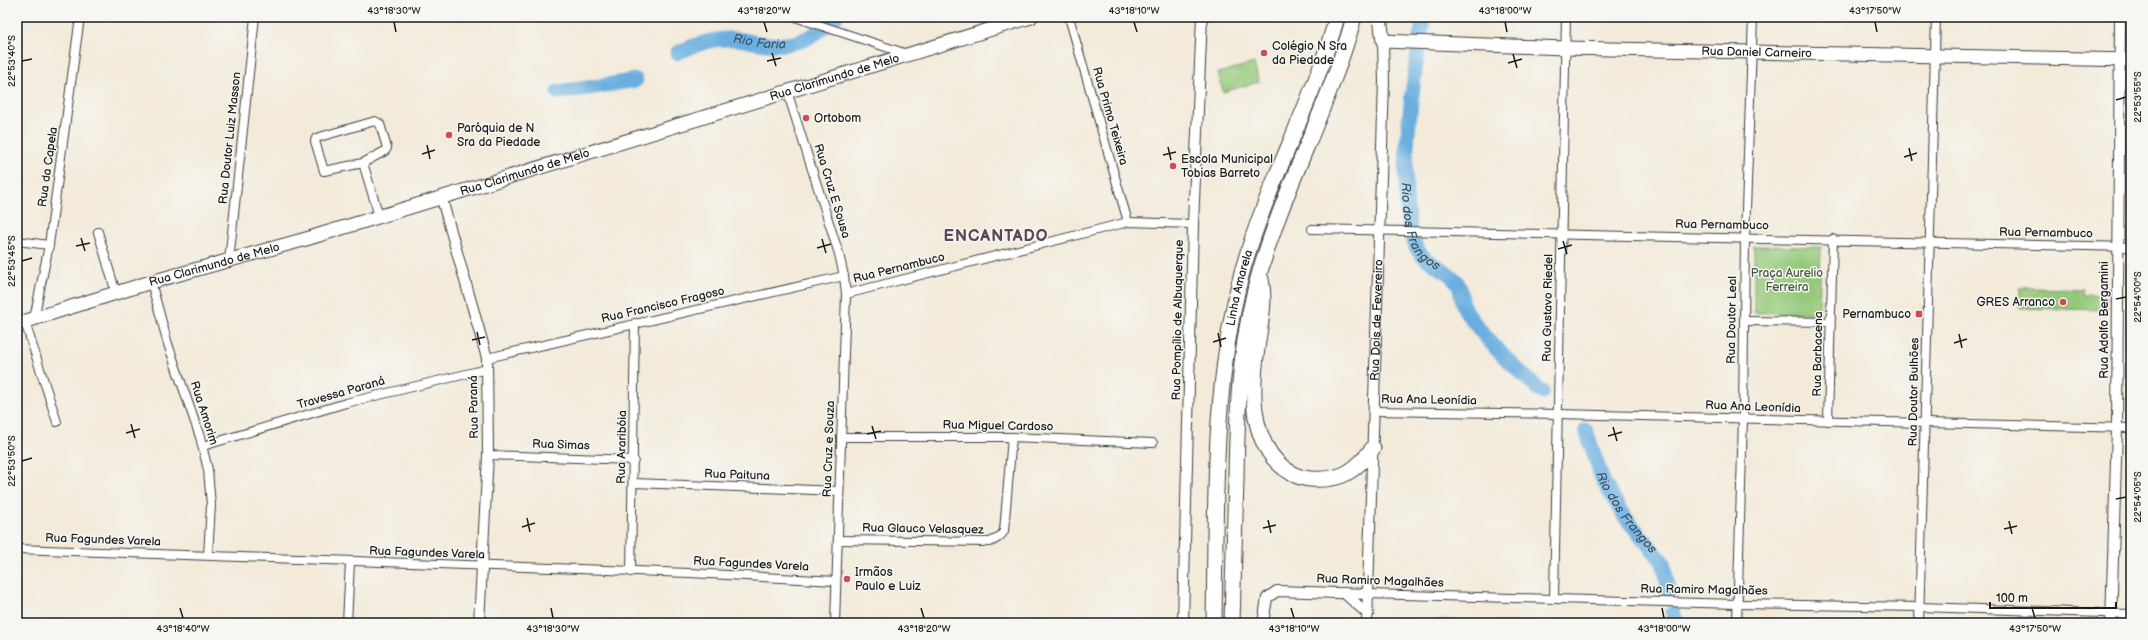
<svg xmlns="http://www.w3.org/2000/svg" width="2148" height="640" font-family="'Balsamiq Sans',sans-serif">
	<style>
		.green { fill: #95c97a; stroke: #58724b }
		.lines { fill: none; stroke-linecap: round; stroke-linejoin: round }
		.river { stroke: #69aedf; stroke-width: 15 }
		.minor-casing { stroke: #3c3b38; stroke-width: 10 }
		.tertiary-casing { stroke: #3c3b38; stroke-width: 12 }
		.primary-casing { stroke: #3c3b38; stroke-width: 15 }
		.motorway-casing { stroke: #3c3b38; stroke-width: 17 }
		.minor { stroke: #fff; stroke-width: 8 }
		.tertiary { stroke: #fff; stroke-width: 10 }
		.primary { stroke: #fff; stroke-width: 13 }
		.motorway { stroke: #fff; stroke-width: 15 }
		.ticks { fill: none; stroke: #1c1c1c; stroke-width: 1.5 }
		.poi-dot { fill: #d1495b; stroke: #f6f6f2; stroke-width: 1.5 }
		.labels { text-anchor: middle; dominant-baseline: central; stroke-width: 3; stroke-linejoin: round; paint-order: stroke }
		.poi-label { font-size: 12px; fill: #1c1c1c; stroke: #f6f6f2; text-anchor: start }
		.street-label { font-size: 12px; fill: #1c1c1c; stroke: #f6f6f2 }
		.park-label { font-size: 12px; fill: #46593d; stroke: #f6f6f2 }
		.water-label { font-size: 13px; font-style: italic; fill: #3b566a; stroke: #f6f6f2 }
		.district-label { font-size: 16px; font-weight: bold; letter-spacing: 1px; fill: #5c4654; stroke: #f6f6f2 }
		.neatline { fill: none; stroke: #1c1c1c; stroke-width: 1.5 }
		.ticks-label { font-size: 10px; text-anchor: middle; fill: #1c1c1c }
	</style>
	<rect width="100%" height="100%" fill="#f6f6f2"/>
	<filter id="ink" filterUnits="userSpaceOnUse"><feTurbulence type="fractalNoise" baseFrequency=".025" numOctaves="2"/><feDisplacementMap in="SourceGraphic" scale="8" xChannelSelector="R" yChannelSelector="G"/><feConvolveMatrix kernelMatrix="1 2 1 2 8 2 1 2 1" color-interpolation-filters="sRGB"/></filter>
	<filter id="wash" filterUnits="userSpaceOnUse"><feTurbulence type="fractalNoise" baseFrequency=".012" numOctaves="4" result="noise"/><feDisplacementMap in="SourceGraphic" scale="16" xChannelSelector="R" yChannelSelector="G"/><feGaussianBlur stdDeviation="0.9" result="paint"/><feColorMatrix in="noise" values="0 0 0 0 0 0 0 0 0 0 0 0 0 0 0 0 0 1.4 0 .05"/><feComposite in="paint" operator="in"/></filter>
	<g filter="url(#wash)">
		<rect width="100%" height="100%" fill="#f3ead9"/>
		<g class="green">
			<polygon points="1254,63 1259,82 1223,92 1218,73"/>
			<polygon points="1754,246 1821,247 1819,313 1754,313"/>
			<polygon points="2020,288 2083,289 2083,295 2107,296 2107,310 2020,308"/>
			<polygon points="1397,618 1514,623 1397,623"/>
		</g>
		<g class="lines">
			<g class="river">
				<path id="s1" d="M1424,17C1415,66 1391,212 1419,252C1429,265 1448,269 1457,282C1463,291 1460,302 1466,311C1486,342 1515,367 1542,392"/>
				<path id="s2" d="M677,53C692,46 711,39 727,39C738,38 748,41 758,43C793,48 811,41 836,17"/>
				<polyline points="558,92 588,88 636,80"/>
				<path id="s3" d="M1586,430L1603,481L1624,516L1663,562L1669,591"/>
				<polyline points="1673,613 1678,623"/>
			</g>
		</g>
	</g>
	<g filter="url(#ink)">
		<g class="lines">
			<defs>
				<g id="minor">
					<polyline points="795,17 907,54"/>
					<polyline points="1069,17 1128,222"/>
					<polyline points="787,91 839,254 844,276 846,294 835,623"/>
					<polygon points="375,121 380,124 387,148 385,151 363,163 324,171 315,141 316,138"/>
					<polyline points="363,163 379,216"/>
					<polyline points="1312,229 2131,247"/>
					<polyline points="98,232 116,293"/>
					<polyline points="17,241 49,245"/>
					<polyline points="229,261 255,17"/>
					<polyline points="151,282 168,344 200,437 208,470 211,505 208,555"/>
					<polyline points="846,294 1128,222 1193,224"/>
					<polyline points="34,319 49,245 80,17"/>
					<polyline points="1744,321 1830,322"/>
					<polyline points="25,322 57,422"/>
					<polyline points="487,358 844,276"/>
					<polyline points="1375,411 1558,414 2131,428"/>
					<polyline points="1828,421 1833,239"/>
					<polyline points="841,437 1012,437 1153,443"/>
					<polyline points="203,446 346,403 487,369"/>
					<polyline points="488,455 634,460"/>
					<polyline points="634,483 839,491"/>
					<path d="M838,540L990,542C995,540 1001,537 1004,531L1012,437"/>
					<polyline points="17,549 690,573 836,581"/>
					<polyline points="631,572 635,323"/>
					<polyline points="1368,594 1737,604 1920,607 2131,614"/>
					<polyline points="1554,599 1566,17"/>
					<polyline points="347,623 350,562"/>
					<polyline points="1737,623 1743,418 1745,237 1753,17"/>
					<polyline points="1919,623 1936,17"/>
				</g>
				<g id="tertiary">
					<polyline points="441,196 487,358 488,455 479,623"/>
					<polyline points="1344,593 1368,614"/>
					<polyline points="1183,623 1193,224 1202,17"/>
					<polyline points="1263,623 1267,598 1277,591 1368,594"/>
					<path id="s4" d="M1367,623L1384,82L1383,41"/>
					<polyline points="2111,623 2117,428 2120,17"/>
				</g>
				<g id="primary">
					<path id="s5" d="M1380,17L1383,41L1565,48L2131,60"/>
					<path id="s6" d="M17,324L151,282L306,239L1031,17"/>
				</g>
				<g id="motorway">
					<path d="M1261,279C1266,302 1260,324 1257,348C1252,385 1249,434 1278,463C1286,471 1298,478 1310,479C1341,481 1355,472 1373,448"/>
					<path id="s7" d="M1214,623C1216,508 1212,389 1241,276C1265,187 1312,106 1337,17"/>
					<path d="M1232,623C1233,575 1235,527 1236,479C1237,417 1239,355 1254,294C1277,199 1328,112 1354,17"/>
				</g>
			</defs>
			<use href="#minor" class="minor-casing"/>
			<use href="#tertiary" class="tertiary-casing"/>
			<use href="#primary" class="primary-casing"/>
			<use href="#motorway" class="motorway-casing"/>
			<use href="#minor" class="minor"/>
			<use href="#tertiary" class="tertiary"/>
			<use href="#primary" class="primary"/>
			<use href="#motorway" class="motorway"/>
		</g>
	</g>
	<path class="ticks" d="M394,22L396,32M764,22L767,32M1134,22L1137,32M1505,22L1507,32M1875,22L1877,32M772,53L776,66M1513,54L1517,68M22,61L32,59M767,61L781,58M1508,63L1522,59M2116,100L2126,97M427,145L430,159M1168,147L1171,160M1909,148L1912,161M422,154L435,150M1163,155L1176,152M1904,157L1917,153M81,238L85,251M822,239L826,253M1563,241L1567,254M76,246L90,243M817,248L831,244M1558,249L1572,245M22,261L32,258M2116,299L2126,297M477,332L480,345M1218,333L1221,347M1959,334L1962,348M472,340L485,337M1213,342L1226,338M1954,343L1967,339M131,424L135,438M872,426L876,439M1613,427L1617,441M126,433L140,429M867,434L881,431M1608,436L1622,432M22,461L32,458M2116,499L2126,497M527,518L530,532M1268,520L1271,533M2009,521L2012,534M522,527L535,523M1263,528L1276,525M2004,529L2017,526M180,608L183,618M551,608L553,618M921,608L924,618M1291,608L1294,618M1662,608L1664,618M2032,608L2035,618"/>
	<g class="poi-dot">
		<circle cx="1264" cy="53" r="4"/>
		<circle cx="806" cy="118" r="4"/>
		<circle cx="449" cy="135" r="4"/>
		<circle cx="1173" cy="166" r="4"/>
		<circle cx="2063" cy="302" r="4"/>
		<rect x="1915" y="310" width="8" height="8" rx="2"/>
		<circle cx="847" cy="579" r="4"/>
	</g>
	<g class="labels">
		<g class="poi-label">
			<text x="1272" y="46">Colégio N Sra<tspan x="1272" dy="14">da Piedade</tspan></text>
			<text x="814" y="118">Ortobom</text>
			<text x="457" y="128">Paróquia de N<tspan x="457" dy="14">Sra da Piedade</tspan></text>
			<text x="1181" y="159">Escola Municipal<tspan x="1181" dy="14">Tobias Barreto</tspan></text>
			<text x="2055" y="302" text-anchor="end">GRES Arranco</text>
			<text x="1911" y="314" text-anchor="end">Pernambuco</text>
			<text x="855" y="572">Irmãos<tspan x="855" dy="14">Paulo e Luiz</tspan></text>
		</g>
		<g class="street-label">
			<text stroke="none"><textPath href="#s5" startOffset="398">Rua Daniel Carneiro</textPath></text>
			<text stroke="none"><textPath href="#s6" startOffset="854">Rua Clarimundo de Melo</textPath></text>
			<text transform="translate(1110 116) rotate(74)">Rua Primo Teixeira</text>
			<text transform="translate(230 138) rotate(-84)">Rua Doutor Luiz Masson</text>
			<text transform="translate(48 167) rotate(-82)">Rua da Capela</text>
			<text stroke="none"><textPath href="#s6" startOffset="530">Rua Clarimundo de Melo</textPath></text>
			<text transform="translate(832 191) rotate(73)">Rua Cruz E Sousa</text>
			<text transform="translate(1722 225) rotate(1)">Rua Pernambuco</text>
			<text transform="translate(2046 233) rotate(1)">Rua Pernambuco</text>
			<text stroke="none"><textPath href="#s6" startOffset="206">Rua Clarimundo de Melo</textPath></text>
			<text transform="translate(899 268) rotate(-14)">Rua Pernambuco</text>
			<text stroke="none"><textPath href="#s7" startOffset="337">Linha Amarela</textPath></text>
			<text transform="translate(663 305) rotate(-13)">Rua Francisco Fragoso</text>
			<text transform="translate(1548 308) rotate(-89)">Rua Gustavo Riedel</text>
			<text transform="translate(1178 320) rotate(-89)">Rua Pompílio de Albuquerque</text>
			<text stroke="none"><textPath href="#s4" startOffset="303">Rua Dois de Fevereiro</textPath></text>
			<text transform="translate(1732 320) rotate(-89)">Rua Doutor Leal</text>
			<text transform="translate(2104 320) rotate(-90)">Rua Adolfo Bergamini</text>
			<text transform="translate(1818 354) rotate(-89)">Rua Barbacena</text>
			<text transform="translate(1914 392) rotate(-89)">Rua Doutor Bulhões</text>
			<text transform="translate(341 393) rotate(-16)">Travessa Paraná</text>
			<text transform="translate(1429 400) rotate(1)">Rua Ana Leonídia</text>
			<text transform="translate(474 407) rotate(-91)">Rua Paraná</text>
			<text transform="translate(1753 407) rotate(2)">Rua Ana Leonídia</text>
			<text transform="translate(204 413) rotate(72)">Rua Amorim</text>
			<text transform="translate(998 426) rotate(1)">Rua Miguel Cardoso</text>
			<text transform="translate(561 445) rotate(2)">Rua Simas</text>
			<text transform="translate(622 447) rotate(-89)">Rua Araribóia</text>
			<text transform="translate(829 449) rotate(-88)">Rua Cruz e Souza</text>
			<text transform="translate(737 475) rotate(2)">Rua Paituna</text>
			<text transform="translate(923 529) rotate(1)">Rua Glauco Velasquez</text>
			<text transform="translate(103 540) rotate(2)">Rua Fagundes Varela</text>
			<text transform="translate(427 553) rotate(2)">Rua Fagundes Varela</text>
			<text transform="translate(751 564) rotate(3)">Rua Fagundes Varela</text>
			<text transform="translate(1380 581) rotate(2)">Rua Ramiro Magalhães</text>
			<text transform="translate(1704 590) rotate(1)">Rua Ramiro Magalhães</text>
		</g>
		<g class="park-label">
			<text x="1787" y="273">Praça Aurelio<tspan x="1787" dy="14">Ferreira</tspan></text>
		</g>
		<g class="water-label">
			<text stroke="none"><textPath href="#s2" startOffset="85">Rio Faria</textPath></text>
			<text stroke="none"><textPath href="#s1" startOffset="215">Rio dos Frangos</textPath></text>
			<text stroke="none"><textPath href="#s3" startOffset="93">Rio dos Frangos</textPath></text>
		</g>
		<g class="district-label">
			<text x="996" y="236">ENCANTADO</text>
		</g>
	</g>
	<rect width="2148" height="640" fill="none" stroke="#f6f6f2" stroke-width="44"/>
	<path d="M1990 602v6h126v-6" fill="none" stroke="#1c1c1c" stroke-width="2"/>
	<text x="1996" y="602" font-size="12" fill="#1c1c1c" stroke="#f6f6f2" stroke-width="3" paint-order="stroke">100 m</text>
	<rect x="22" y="22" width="2104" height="596" class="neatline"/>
	<g class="ticks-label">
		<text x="394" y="14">43°18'30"W</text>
		<text x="764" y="14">43°18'20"W</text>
		<text x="1134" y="14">43°18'10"W</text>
		<text x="1505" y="14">43°18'00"W</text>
		<text x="1875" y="14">43°17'50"W</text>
		<text transform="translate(11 61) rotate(-90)" y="4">22°53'40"S</text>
		<text transform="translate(2137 97) rotate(-90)" y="4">22°53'55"S</text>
		<text transform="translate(11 261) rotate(-90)" y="4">22°53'45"S</text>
		<text transform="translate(2137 297) rotate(-90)" y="4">22°54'00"S</text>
		<text transform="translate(11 461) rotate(-90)" y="4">22°53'50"S</text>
		<text transform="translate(2137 497) rotate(-90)" y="4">22°54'05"S</text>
		<text x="183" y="632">43°18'40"W</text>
		<text x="553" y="632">43°18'30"W</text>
		<text x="924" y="632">43°18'20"W</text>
		<text x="1294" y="632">43°18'10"W</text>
		<text x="1664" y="632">43°18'00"W</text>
		<text x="2035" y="632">43°17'50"W</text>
	</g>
</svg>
